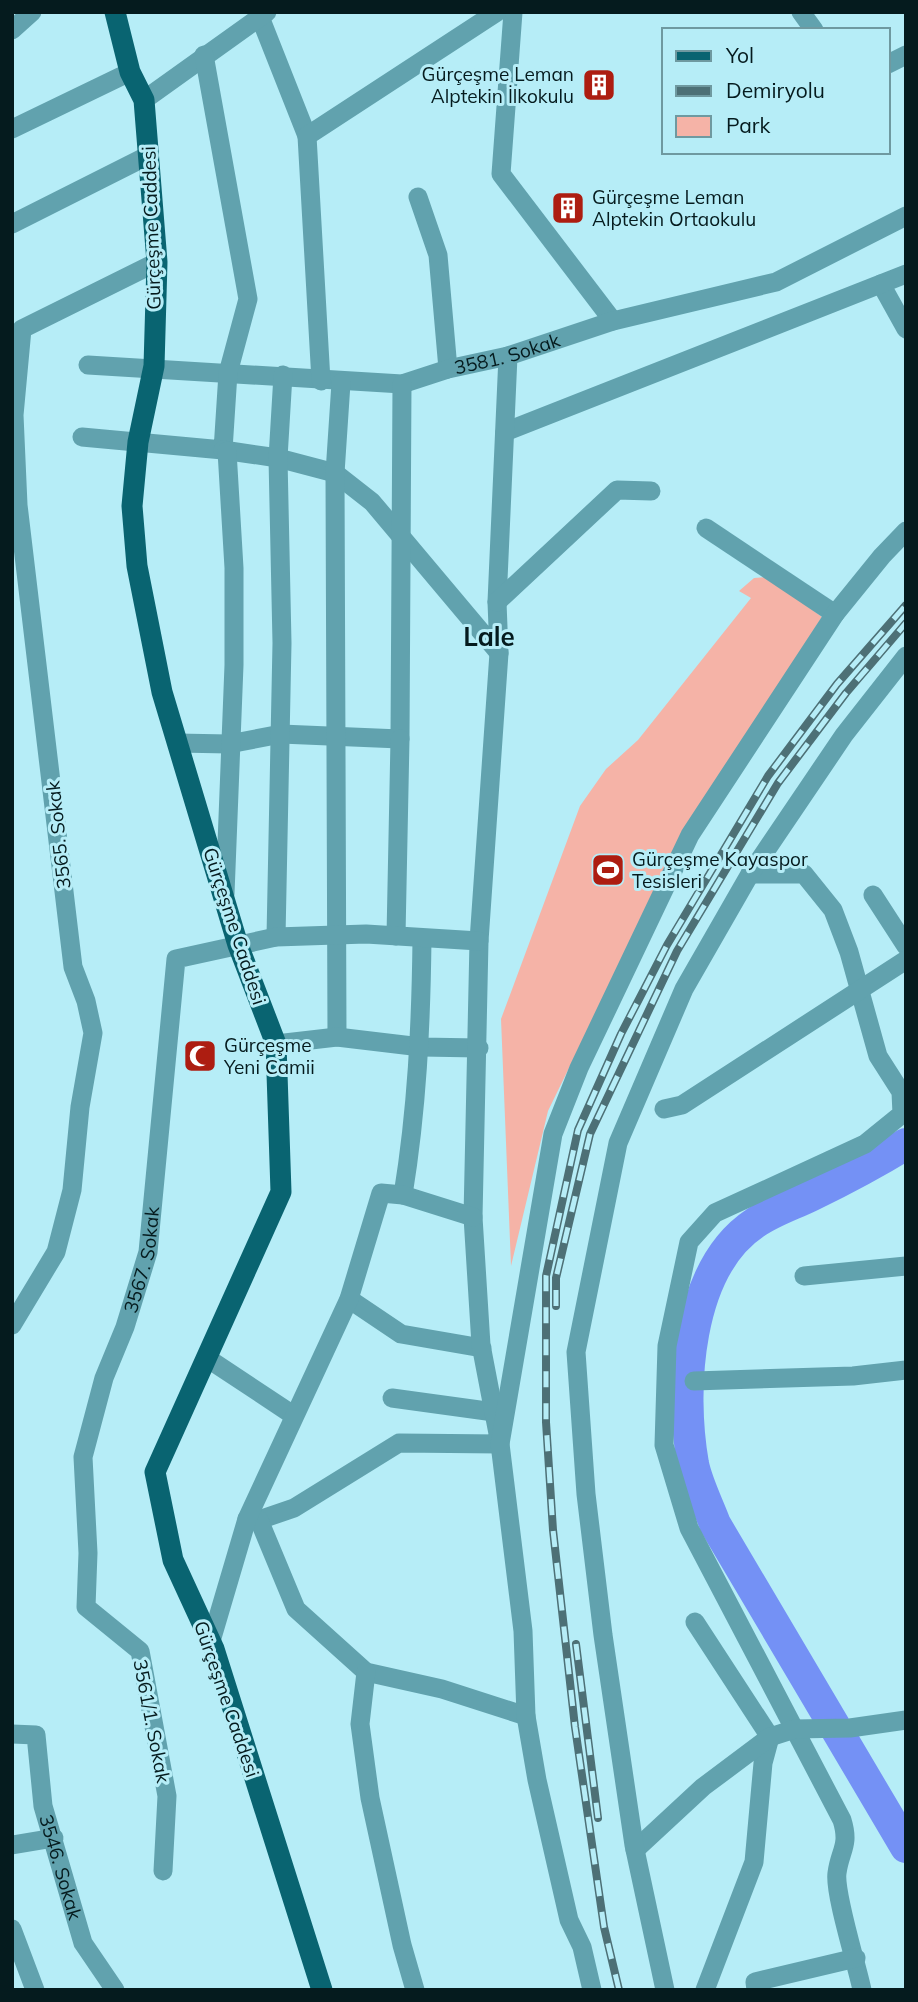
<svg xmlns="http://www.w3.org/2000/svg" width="918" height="2002" font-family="Mulish,sans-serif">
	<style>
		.green { fill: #f5b3a7 }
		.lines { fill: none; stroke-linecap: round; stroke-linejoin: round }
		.river { stroke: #7491f5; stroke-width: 32 }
		.minor { stroke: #61a2ae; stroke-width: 19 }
		.major { stroke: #096471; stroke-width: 21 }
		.rail-casing { stroke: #4d7076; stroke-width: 8 }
		.rail { stroke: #b6edf7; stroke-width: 5; stroke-dasharray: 16; stroke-linecap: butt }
		.labels { text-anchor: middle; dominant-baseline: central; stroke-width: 6; stroke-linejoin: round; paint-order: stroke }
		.poi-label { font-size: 19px; fill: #051b1e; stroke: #b6edf7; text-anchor: start }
		.street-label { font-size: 19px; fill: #051b1e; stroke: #b6edf7 }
		.district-label { font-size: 26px; font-weight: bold; fill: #051b1e; stroke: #b6edf7 }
	</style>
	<rect width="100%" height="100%" fill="#b6edf7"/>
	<polygon class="green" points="768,577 822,617 684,832 548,1111 511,1266 501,1019 580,806 606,769 638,740 751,598 739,591 754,578"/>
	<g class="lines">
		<path class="river" d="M906,1144C875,1163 845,1179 812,1195C794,1204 772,1211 755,1223C686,1269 680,1390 693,1464C697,1484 708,1505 715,1524L906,1847"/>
		<g class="minor">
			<polyline points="513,12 501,174 613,321"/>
			<polyline points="801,12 814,30"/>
			<polyline points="260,17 307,136"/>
			<polyline points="12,30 32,12"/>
			<polyline points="888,64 906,55"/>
			<polyline points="144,100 267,12"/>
			<polyline points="12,129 130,72"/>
			<polyline points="418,197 438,255 448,369"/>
			<polyline points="12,224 149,155"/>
			<polyline points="881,284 906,329"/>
			<path id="s1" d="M88,365L402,384L448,369L508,356L613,321L776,282L906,216"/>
			<polyline points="321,381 307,136 497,12"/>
			<polyline points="505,432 906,274"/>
			<polyline points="82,437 223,450 228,373 248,299 204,55"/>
			<polyline points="223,450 278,458 335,473 372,502 499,653 497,602 508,356"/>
			<polyline points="706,528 835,614"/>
			<polyline points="497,602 617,490 651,491"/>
			<polyline points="177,743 229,744 281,734 400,739 402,384"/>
			<path d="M750,874H804L833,910L849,952L878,1056L901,1092L902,1114L865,1144L715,1213L689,1242L667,1346L664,1445L689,1528L842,1820C850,1846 840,1850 837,1873C834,1893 857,1965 862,1990"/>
			<polyline points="225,894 234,665 234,568 227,451"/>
			<polyline points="873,895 906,946"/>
			<polyline points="396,936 400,739"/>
			<polyline points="276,937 282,643 278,458 283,375"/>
			<polyline points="337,1037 335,473 341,383"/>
			<polyline points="276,1044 337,1037 421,1047 479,1048"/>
			<polyline points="664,1109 682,1105 906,960"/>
			<path d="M403,1195C417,1109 421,1026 422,939"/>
			<polyline points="804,1276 906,1266"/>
			<polyline points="349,1299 401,1334 482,1348"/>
			<polyline points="12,1325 56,1252 72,1190 80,1107 93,1033 86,1001 73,967 18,505 14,415 22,329 157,262"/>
			<polyline points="207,1358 293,1415"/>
			<polyline points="694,1381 853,1376 906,1370"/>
			<polyline points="392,1398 494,1412"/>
			<polyline points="247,1519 259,1520 294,1508 399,1443 500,1444 481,1345 473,1217 479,941 499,653"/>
			<polyline points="259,1520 296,1609 366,1672 442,1689 526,1716"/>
			<polyline points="695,1622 770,1737 763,1763 754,1862 705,1990"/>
			<polyline points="211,1641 247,1519 349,1299 381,1193 403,1195 473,1217"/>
			<polyline points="366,1672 360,1724 370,1798 402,1945 415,1990"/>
			<path id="s2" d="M12,1734L36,1735L43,1806L83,1943L115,1990"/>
			<polyline points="12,1845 54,1838"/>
			<polyline points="635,1850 703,1787 770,1737 795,1729 850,1728 906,1720"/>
			<path id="s3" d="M163,1871L167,1796L140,1651L86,1607L88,1553L83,1457L104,1378L125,1327L148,1252L176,959L276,937L366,934L479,941"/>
			<polyline points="12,1929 35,1990"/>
			<polyline points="592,1990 582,1947 569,1920 537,1780 526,1716 523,1631 500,1444 553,1134 579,1068 690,835 835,614 882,556 906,531"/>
			<polyline points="665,1990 634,1845 603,1635 586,1494 576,1352 618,1143 684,989 750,874 844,735 906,656"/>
			<polyline points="756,1990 755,1982 856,1958"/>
		</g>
		<polyline class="major" points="115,12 130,72 144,100 157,262 154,366 138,442 132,506 137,566 162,692 238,945 276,1044 281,1192 155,1472 173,1560 214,1649 322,1990"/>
		<defs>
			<g id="rail">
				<polyline points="556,1306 556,1278 590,1134 677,951 778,783 846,693 906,623"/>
				<polyline points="576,1644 598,1818"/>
				<polyline points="619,1990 604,1927 575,1727 553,1530 546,1422 546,1276 578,1130 621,1034 667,945 768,776 837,684 906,605"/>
			</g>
		</defs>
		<use href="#rail" class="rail-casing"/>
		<use href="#rail" class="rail"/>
	</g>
	<defs>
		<symbol id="building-square" viewBox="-11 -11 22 22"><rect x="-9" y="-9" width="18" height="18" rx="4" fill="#ad1d11" stroke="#b6edf7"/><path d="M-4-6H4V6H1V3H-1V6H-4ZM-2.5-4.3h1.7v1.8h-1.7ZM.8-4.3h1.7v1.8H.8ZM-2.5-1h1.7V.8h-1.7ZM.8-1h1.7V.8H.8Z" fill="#fff"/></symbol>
		<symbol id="stadium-square" viewBox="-11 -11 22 22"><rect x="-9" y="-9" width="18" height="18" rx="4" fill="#ad1d11" stroke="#b6edf7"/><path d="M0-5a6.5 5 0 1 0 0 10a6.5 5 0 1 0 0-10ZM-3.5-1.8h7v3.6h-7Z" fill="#fff"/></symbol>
		<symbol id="mosque-square" viewBox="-11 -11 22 22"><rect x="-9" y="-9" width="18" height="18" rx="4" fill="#ad1d11" stroke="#b6edf7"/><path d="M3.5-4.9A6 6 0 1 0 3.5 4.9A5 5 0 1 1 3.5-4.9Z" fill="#fff"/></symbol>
	</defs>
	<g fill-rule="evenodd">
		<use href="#building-square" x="580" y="66" width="38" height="38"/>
		<use href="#building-square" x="549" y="189" width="38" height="38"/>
		<use href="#stadium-square" x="589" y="851" width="38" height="38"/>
		<use href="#mosque-square" x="181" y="1037" width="38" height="38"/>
	</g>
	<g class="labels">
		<g class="poi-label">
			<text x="574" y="74" text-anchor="end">Gürçeşme Leman<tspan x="574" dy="22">Alptekin İlkokulu</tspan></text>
			<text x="592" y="197">Gürçeşme Leman<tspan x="592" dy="22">Alptekin Ortaokulu</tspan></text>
			<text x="632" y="859">Gürçeşme Kayaspor<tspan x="632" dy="22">Tesisleri</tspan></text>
			<text x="224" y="1045">Gürçeşme<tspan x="224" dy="22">Yeni Camii</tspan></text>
		</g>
		<g class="street-label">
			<text transform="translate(151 228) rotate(-92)">Gürçeşme Caddesi</text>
			<text stroke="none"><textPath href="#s1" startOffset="424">3581. Sokak</textPath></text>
			<text transform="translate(58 835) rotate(-96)">3565. Sokak</text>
			<text transform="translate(235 926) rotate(72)">Gürçeşme Caddesi</text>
			<text stroke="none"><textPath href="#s3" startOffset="649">3567. Sokak</textPath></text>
			<text transform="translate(227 1699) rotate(71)">Gürçeşme Caddesi</text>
			<text transform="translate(152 1721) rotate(79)">3561/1. Sokak</text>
			<text stroke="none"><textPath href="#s2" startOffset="159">3546. Sokak</textPath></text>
		</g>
		<g class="district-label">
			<text x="489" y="636">Lale</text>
		</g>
	</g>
	<rect width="918" height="2002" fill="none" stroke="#051b1e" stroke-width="28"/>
	<rect x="662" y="28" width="228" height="126" fill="#b6edf7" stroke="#6f99a0" stroke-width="2"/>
	<rect x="676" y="51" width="35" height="10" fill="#096471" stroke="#6f99a0" stroke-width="2"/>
	<text x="726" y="63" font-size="21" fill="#051b1e">Yol</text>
	<rect x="676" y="86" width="35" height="10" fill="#4d7076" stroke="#6f99a0" stroke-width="2"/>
	<text x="726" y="98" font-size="21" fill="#051b1e">Demiryolu</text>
	<rect x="676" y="116" width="35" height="21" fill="#f5b3a7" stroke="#6f99a0" stroke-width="2"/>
	<text x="726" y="133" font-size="21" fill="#051b1e">Park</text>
</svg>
